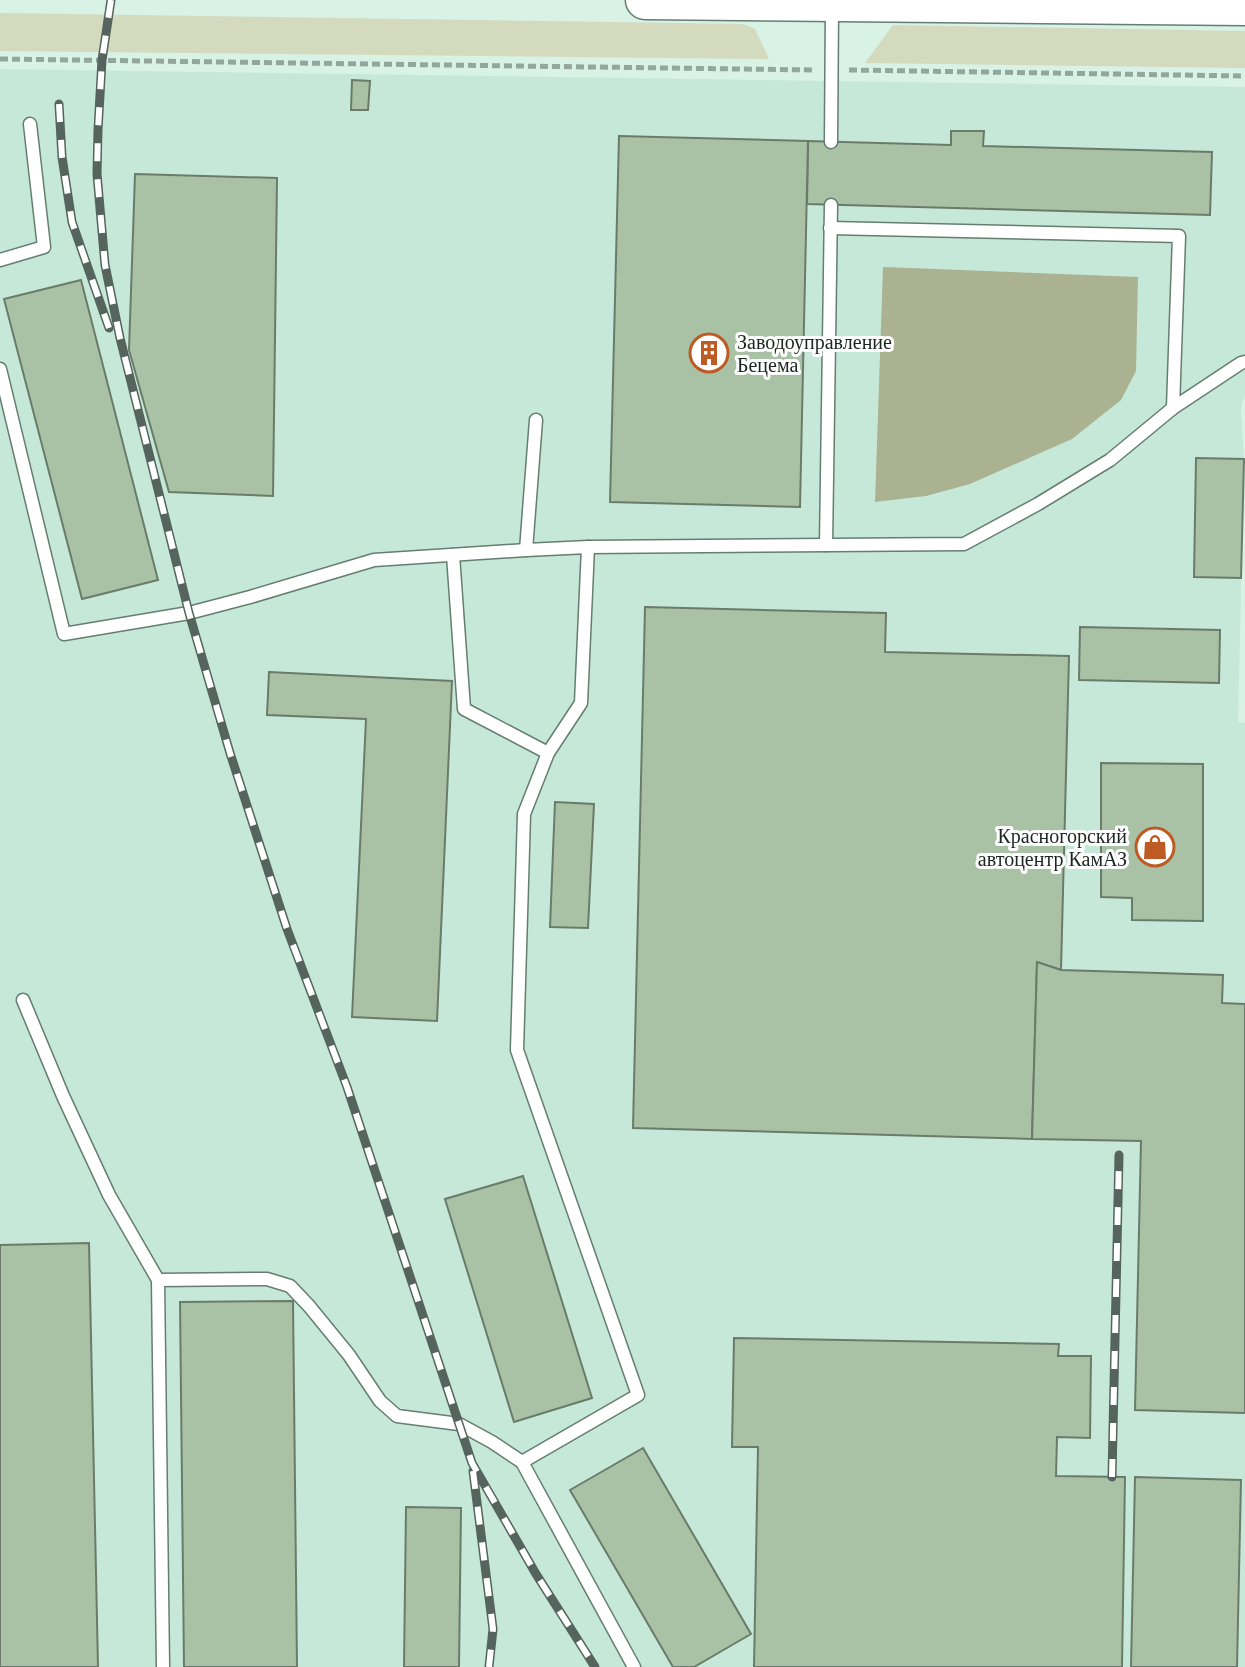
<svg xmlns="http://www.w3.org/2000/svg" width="1245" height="1667" font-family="Georgia,serif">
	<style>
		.built { fill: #c6e8d8 }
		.green { fill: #d4dabe }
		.forest { fill: #aab291 }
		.building { fill: #a9c2a6; stroke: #6b7b6a; stroke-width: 2 }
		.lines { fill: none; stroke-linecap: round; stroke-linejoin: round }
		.service-casing { stroke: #657d72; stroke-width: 15 }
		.primary-casing { stroke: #657d72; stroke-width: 41 }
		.path { stroke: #92a69d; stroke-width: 5; stroke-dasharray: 8 4; stroke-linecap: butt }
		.service { stroke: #fff; stroke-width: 12 }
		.primary { stroke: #fff; stroke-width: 38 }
		.rail-casing { stroke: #55645d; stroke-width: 9 }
		.rail { stroke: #fff; stroke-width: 6; stroke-dasharray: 18; stroke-linecap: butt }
		.labels { text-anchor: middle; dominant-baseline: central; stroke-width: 6; stroke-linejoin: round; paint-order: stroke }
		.poi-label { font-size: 20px; fill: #1c2621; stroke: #fff; text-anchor: start }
	</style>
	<rect width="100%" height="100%" fill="#d8f2e6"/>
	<polygon class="built" points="0,69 1245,87 1245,396 1242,402 1241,413 1244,459 1238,722 1245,723 1245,1667 0,1667"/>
	<g class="green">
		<polygon points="0,13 743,24 755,29 769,59 0,51"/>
		<polygon points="893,25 1245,31 1245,68 865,63"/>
	</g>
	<polygon class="forest" points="883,267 1138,277 1136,371 1121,400 1072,439 970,484 926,496 875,502"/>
	<g class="building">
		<polygon points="352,80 370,81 368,110 351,110"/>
		<polygon points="951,131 984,131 983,146 1212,152 1210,215 807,204 808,141 951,145"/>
		<polygon points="619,136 808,141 800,507 610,502"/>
		<polygon points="135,174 277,178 273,496 169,492 129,350"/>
		<polygon points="81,280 158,580 82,599 4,299"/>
		<polygon points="1196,458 1244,459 1241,578 1194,577"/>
		<polygon points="645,607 886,613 885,652 1069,656 1061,970 1037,962 1032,1139 633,1128"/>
		<polygon points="1080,627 1220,630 1219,683 1079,680"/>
		<polygon points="269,672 452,681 437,1021 352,1017 366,719 267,715"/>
		<polygon points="1101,763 1203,764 1203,921 1132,920 1132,898 1101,897"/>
		<polygon points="555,802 594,804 588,928 550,927"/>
		<polygon points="1037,962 1061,970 1223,975 1222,1003 1245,1004 1245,1413 1135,1410 1141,1141 1032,1139"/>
		<polygon points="523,1176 592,1398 514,1422 445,1199"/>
		<polygon points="89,1243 98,1667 0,1667 0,1245"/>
		<polygon points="293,1301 297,1667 184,1667 180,1302"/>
		<polygon points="734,1338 1059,1344 1058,1356 1091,1356 1090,1438 1057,1437 1056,1476 1125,1477 1122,1667 754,1667 758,1447 732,1447"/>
		<polygon points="643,1448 751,1634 694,1667 673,1667 570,1490"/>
		<polygon points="1135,1477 1241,1480 1237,1667 1131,1667"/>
		<polygon points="406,1507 461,1508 459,1667 404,1667"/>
	</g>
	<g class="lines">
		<defs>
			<g id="service">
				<polyline points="831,142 832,6"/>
				<polyline points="830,228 1179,236 1173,408"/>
				<polyline points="0,260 44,247 30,124"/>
				<polyline points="0,369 64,634 189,613 250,597 374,560 526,550"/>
				<polyline points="536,420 526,550 588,547 964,544 1038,504 1110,460 1173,408 1241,363 1245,362"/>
				<polyline points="826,545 831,205"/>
				<polyline points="588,547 581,703 548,753 524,814 517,1050 638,1395 522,1462 634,1667"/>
				<polyline points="453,555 464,709 548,753"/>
				<polyline points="23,1000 63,1096 109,1195 158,1280"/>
				<polyline points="163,1667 158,1280 267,1279 290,1286 309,1306 349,1355 380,1401 397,1416 459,1424 492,1442 522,1462"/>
			</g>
			<polyline id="primary" points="645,0 1245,6"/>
		</defs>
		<use href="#service" class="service-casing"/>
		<use href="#primary" class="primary-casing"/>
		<g class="path">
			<polyline points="0,59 815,70"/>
			<polyline points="849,70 1245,76"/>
		</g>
		<use href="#service" class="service"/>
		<use href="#primary" class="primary"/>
		<defs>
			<g id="rail">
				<polyline points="111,0 102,60 98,130 97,174 105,265 120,338 189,613 230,753 287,929 347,1087 472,1463 536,1574 595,1667"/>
				<polyline points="59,104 62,157 72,222 109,328"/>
				<polyline points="473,1471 493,1629 489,1667"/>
				<polyline points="1112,1477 1119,1155"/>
			</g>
		</defs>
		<use href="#rail" class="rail-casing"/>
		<use href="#rail" class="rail"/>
	</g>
	<defs>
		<symbol id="building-ring" viewBox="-11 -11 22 22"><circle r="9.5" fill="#fff" stroke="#be5a24" stroke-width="1.5"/><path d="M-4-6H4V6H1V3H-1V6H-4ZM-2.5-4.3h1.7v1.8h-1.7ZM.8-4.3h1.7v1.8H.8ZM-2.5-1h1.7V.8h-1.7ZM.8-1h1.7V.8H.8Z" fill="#be5a24"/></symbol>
		<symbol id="shop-ring" viewBox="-11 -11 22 22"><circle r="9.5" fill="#fff" stroke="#be5a24" stroke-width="1.5"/><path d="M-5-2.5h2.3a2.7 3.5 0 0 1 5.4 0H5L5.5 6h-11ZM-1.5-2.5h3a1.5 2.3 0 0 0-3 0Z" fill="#be5a24"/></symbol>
	</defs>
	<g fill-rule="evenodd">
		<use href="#building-ring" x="687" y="331" width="44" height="44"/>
		<use href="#shop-ring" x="1133" y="825" width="44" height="44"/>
	</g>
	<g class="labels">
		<g class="poi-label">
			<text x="737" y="342">Заводоуправление<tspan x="737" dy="23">Бецема</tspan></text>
			<text x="1127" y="836" text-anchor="end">Красногорский<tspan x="1127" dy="23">автоцентр КамАЗ</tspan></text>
		</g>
	</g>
</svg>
